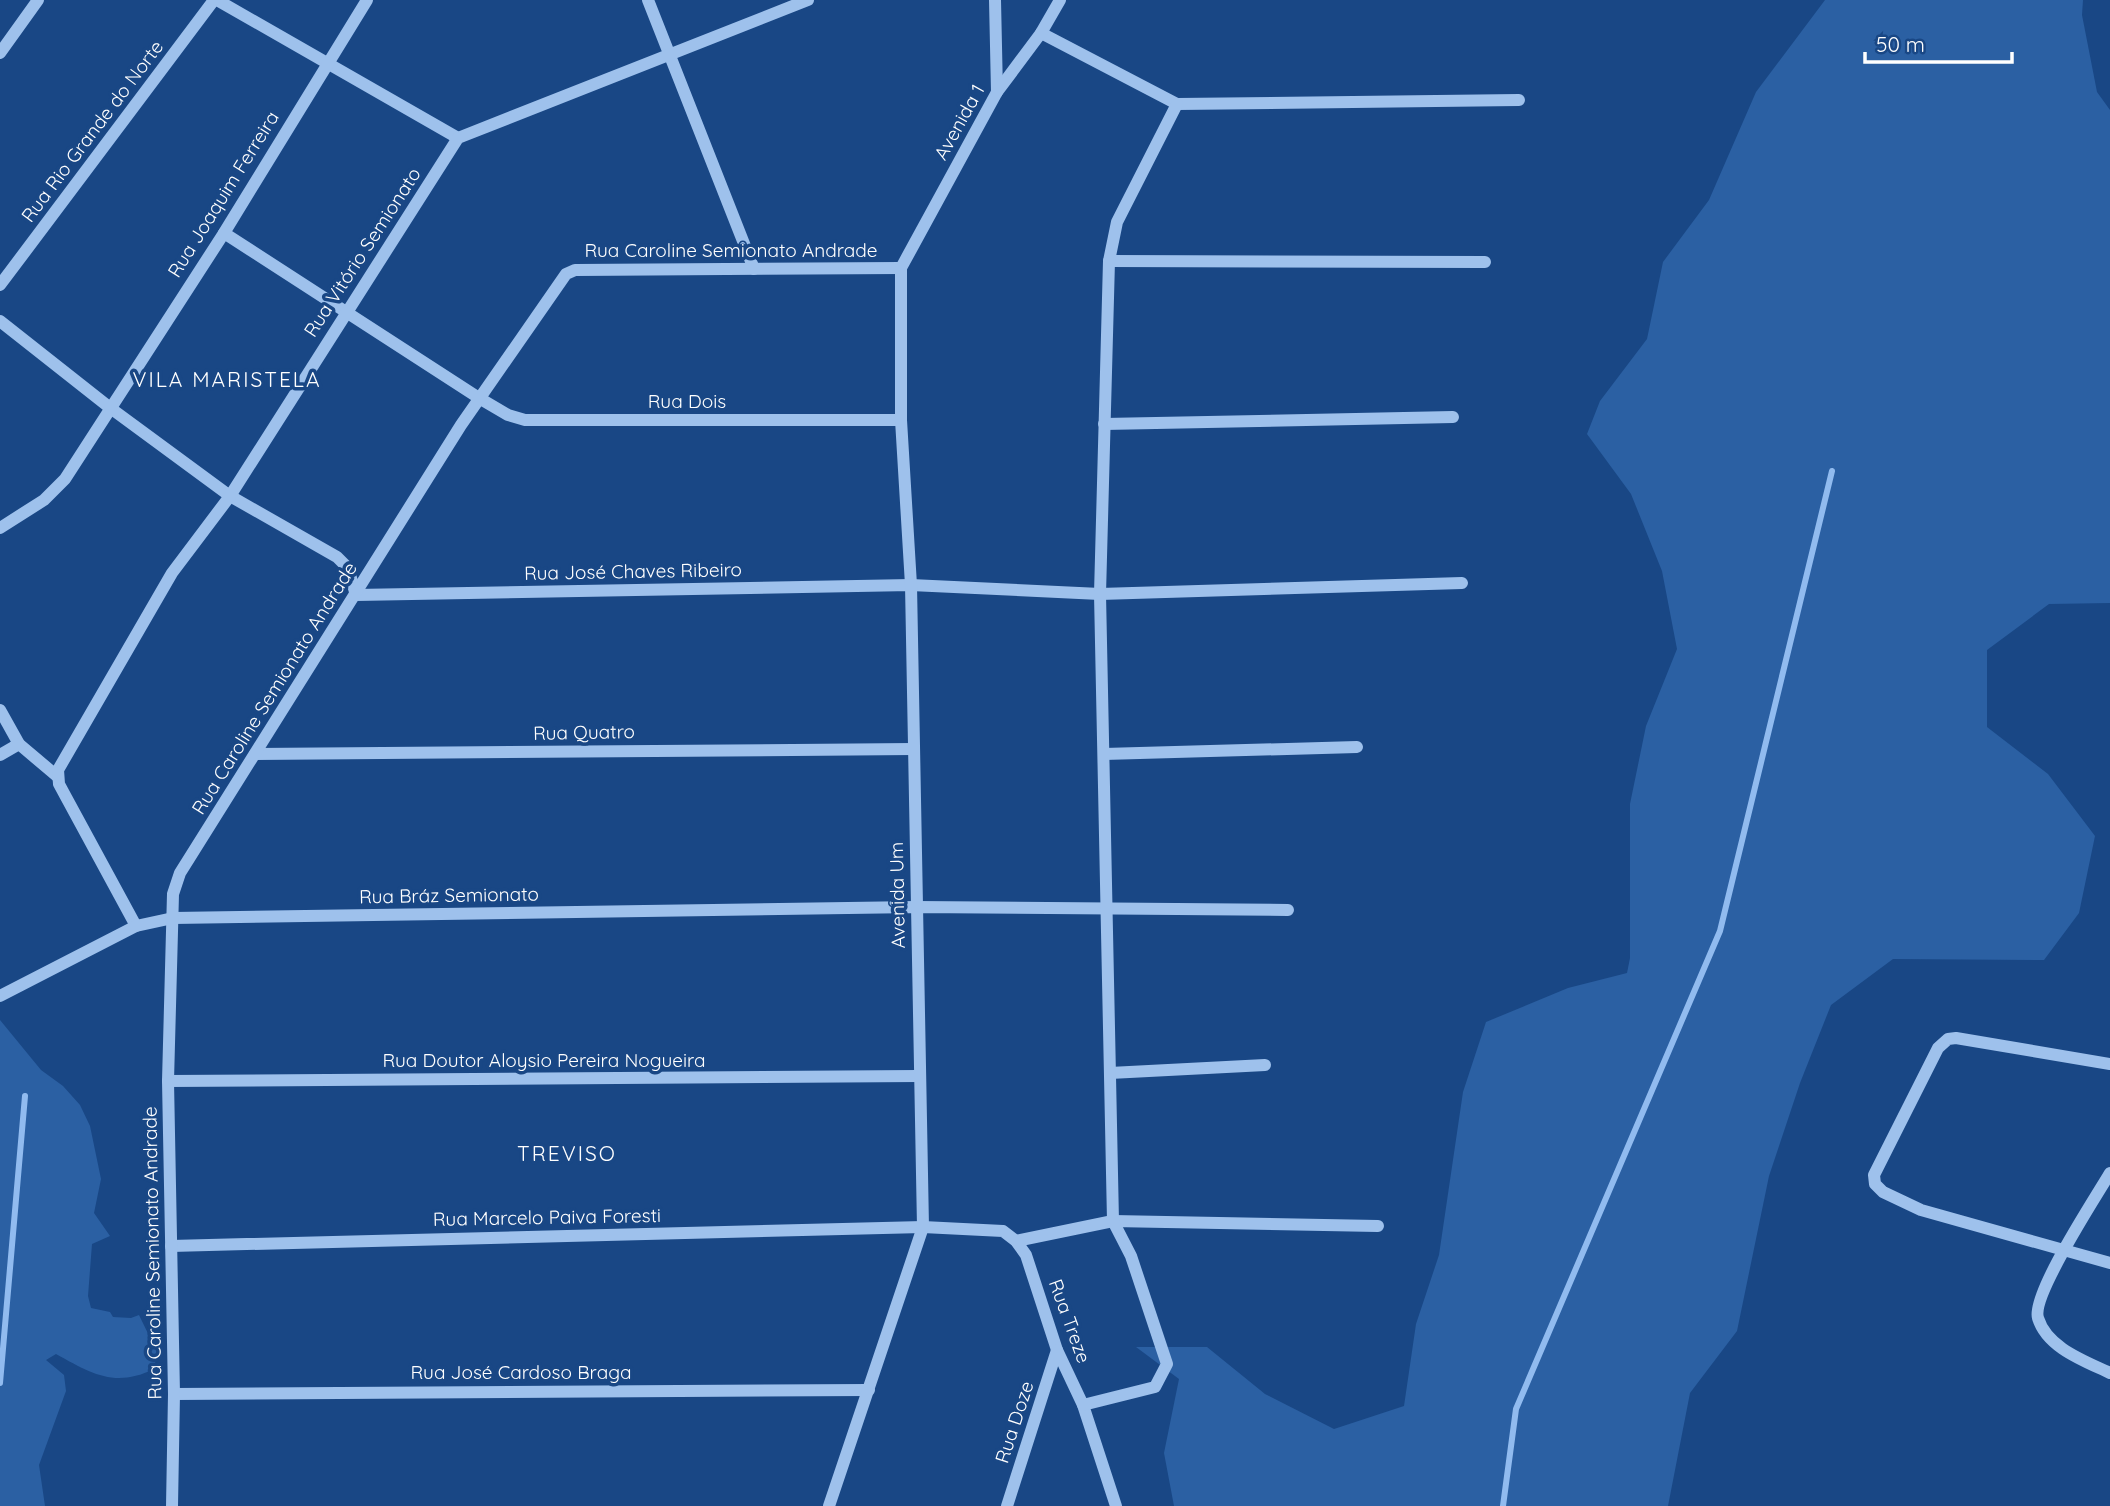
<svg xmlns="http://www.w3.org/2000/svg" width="2110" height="1506" font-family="Quicksand,sans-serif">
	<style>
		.green { fill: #2b60a3 }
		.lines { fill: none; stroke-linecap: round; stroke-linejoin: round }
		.stream { stroke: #91bbef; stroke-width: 6 }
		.minor { stroke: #9ec1ec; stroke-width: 12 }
		.labels { text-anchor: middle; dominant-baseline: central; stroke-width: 7; stroke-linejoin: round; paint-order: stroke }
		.street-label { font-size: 19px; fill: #fff; stroke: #194785 }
		.neighbourhood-label { font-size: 21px; letter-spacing: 2px; fill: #fff; stroke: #194785 }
	</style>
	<rect width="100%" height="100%" fill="#194785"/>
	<g class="green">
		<polygon points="1825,0 2083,0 2082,15 2097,92 2110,110 2110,603 2049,604 1987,650 1987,727 2048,774 2095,836 2079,913 2044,960 1893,959 1831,1005 1800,1083 1769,1176 1737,1331 1690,1393 1668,1506 1174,1506 1164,1453 1179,1379 1136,1347 1207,1347 1265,1394 1334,1429 1404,1406 1416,1324 1439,1255 1463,1092 1486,1022 1568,988 1627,973 1630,958 1630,804 1646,726 1677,649 1662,571 1631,494 1587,434 1600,401 1647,339 1663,262 1709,200 1756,92"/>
		<path d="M0,1020L41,1070L63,1086L80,1105L90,1126L101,1179L94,1213L110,1236L92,1244L88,1296L91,1308L110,1312L113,1317L131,1318L139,1315L157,1352L154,1369C115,1388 92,1374 56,1354L46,1360L64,1375L66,1391L39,1465L45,1506H0Z"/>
	</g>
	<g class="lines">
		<g class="stream">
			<polyline points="0,1383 25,1096"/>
			<polyline points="1503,1506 1516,1409 1720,931 1832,471"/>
		</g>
		<g class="minor">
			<polyline points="217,0 458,138"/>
			<polyline points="648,0 754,269"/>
			<polyline points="995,0 997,92"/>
			<polyline points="1041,33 1177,104 1519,100"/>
			<polyline points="0,53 38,0"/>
			<polyline points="224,233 479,398 508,415 525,420 901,420"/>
			<polyline points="1109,261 1485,262"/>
			<polyline points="0,285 214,0"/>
			<polyline points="0,321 109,407 230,496 337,557 348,568 356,595 911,585 1100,594 1462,583"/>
			<polyline points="1104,424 1453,417"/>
			<polyline points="0,528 44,500 65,479 224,233 367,0"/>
			<polyline points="0,710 19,744 58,777"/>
			<polyline points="255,754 914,749"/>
			<polyline points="1104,754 1357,747"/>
			<polyline points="0,755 19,744"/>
			<polyline points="136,926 66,797 59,784 58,770 172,573 230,496 458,138 808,0"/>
			<polyline points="0,996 136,926 173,918 916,907 1288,910"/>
			<polyline points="2110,1064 1956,1038 1948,1039 1938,1048 1874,1175 1875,1184 1883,1192 1921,1210 2110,1263"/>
			<polyline points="1110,1073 1265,1065"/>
			<polyline points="168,1081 919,1076"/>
			<path d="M2110,1173C2096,1197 2031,1295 2038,1318C2047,1348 2085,1361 2110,1373"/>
			<polyline points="1016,1241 1113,1221 1378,1226"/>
			<polyline points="171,1246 923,1227 1003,1231 1016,1241 1026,1255 1057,1350 1083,1405 1116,1506"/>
			<polyline points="174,1394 869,1390"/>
			<polyline points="1083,1405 1155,1387 1167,1364 1131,1256 1113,1221 1100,594 1109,261 1117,222 1177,104"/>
			<polyline points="172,1506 174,1394 168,1081 173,894 180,873 461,425 566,274 575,270 901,268"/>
			<polyline points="829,1506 923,1227 911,585 901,420 901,268 997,92 1041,33 1060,0"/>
			<polyline points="1007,1506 1057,1350"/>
		</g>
	</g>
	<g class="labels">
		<g class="street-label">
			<text transform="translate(959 122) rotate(-61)">Avenida 1</text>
			<text transform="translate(92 131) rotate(-53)">Rua Rio Grande do Norte</text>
			<text transform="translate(223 194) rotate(-58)">Rua Joaquim Ferreira</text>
			<text x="731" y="250">Rua Caroline Semionato Andrade</text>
			<text transform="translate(362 252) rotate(-57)">Rua Vitório Semionato</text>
			<text x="687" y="401">Rua Dois</text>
			<text transform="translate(633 571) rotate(-1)">Rua José Chaves Ribeiro</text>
			<text transform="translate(274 688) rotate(-58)">Rua Caroline Semionato Andrade</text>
			<text transform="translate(584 732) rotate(-1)">Rua Quatro</text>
			<text transform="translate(449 895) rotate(-1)">Rua Bráz Semionato</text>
			<text transform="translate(897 895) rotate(-91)">Avenida Um</text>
			<text x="544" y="1060">Rua Doutor Aloysio Pereira Nogueira</text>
			<text transform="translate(547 1217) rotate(-1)">Rua Marcelo Paiva Foresti</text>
			<text transform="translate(152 1253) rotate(-91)">Rua Caroline Semionato Andrade</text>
			<text transform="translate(1070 1321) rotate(70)">Rua Treze</text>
			<text x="521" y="1372">Rua José Cardoso Braga</text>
			<text transform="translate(1014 1422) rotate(-72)">Rua Doze</text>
		</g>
		<g class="neighbourhood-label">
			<text x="227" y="379">VILA MARISTELA</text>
			<text x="567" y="1153">TREVISO</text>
		</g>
	</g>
	<path d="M1865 52v10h147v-10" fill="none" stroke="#ffffff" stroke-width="3.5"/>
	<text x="1876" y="52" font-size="21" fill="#ffffff" stroke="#194785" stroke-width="5" paint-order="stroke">50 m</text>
</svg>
